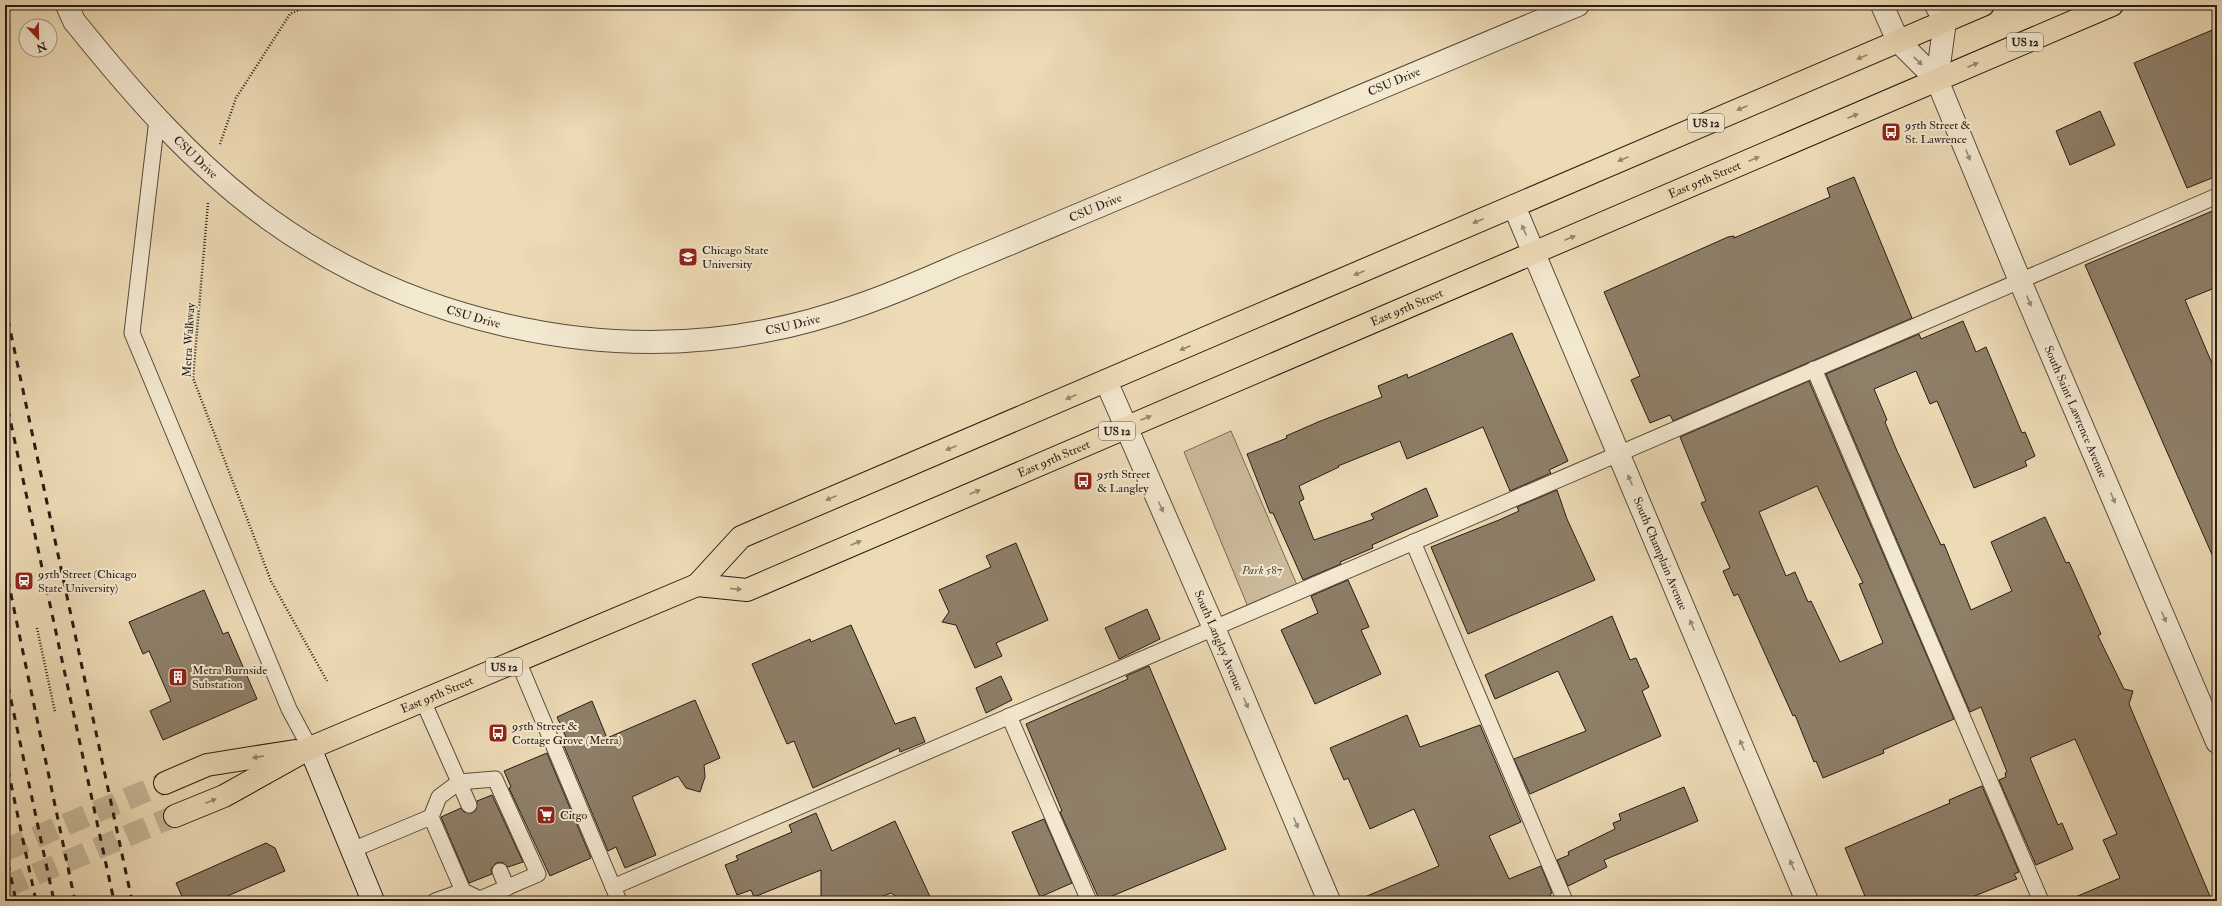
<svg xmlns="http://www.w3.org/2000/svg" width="2222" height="906" font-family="'IM FELL Double Pica',serif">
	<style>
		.green { fill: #cbba9b; stroke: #796a58 }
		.building { fill: #8e7f69; stroke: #271b15; fill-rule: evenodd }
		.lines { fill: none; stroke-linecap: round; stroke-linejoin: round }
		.primary-tunnel { stroke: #c5b596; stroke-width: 22; stroke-dasharray: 22 11; stroke-linecap: butt }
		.service-casing { stroke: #584b3d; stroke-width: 17 }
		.minor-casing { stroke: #584b3d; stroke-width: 24 }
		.tertiary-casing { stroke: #584b3d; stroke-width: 24 }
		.secondary-casing { stroke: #271b15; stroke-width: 24 }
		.primary-casing { stroke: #271b15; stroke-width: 24 }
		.path { stroke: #271b15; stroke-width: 2.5; stroke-dasharray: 1 2; stroke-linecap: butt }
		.service { stroke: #f3e8d0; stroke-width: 15 }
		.minor { stroke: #f3e8d0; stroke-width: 22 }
		.tertiary { stroke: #f3e8d0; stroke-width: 22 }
		.secondary { stroke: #f3e8d0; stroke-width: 22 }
		.primary { stroke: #eddbb6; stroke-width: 22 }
		.rail { stroke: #271b15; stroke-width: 3; stroke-dasharray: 7 7; stroke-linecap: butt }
		.oneway { fill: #94856e }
		.oneway2 { fill: #978c7c }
		.labels { text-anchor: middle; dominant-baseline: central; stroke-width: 4; stroke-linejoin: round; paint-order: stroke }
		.shield { fill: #f3e8d0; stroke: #64584d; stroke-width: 1 }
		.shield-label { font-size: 11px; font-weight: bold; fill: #271b15 }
		.street-label { font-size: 12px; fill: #271b15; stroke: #f3e8d0 }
		.poi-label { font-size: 12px; fill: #271b15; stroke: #f3e8d0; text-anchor: start }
		.park-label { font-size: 12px; font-style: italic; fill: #584b3d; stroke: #f3e8d0 }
	</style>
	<rect width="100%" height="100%" fill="#eddbb6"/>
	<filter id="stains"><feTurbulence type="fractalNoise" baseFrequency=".005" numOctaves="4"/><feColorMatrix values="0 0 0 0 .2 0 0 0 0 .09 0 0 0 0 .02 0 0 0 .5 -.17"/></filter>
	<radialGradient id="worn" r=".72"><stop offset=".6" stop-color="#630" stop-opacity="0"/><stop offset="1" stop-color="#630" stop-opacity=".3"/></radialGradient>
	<polygon class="green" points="1231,431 1297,585 1248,607 1184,452"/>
	<g class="building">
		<polygon points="2217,28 2217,176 2187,188 2134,63"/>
		<polygon points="2100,111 2115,145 2070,165 2056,131"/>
		<polygon points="1854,177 1912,318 1673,421 1670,415 1650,423 1631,380 1640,376 1604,292 1728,237 1734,236 1734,238 1830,197 1827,188"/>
		<polygon points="2217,209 2217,287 2185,300 2217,375 2217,566 2085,265"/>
		<polygon points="1963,321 1976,352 1986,347 2022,433 2025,432 2035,456 2025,461 2027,466 1974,488 1937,401 1930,404 1916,371 1874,389 1887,420 1885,422 1897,451 1941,545 1944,544 1971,610 2012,591 1991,542 2045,517 2066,563 2069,562 2101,634 2098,636 2124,689 2133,691 2129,704 2212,901 2066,901 2120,878 2103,840 2117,834 2075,739 2030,758 2058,825 2062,823 2073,849 2036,865 1999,780 2006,777 2005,773 2007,772 1981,707 1970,712 1826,374 1919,334 1921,339"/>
		<polygon points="1512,333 1568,461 1549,470 1551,473 1510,491 1483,427 1407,459 1400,441 1338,466 1339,467 1299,486 1304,499 1299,502 1314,540 1374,519 1371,514 1426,488 1438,516 1372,545 1373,548 1340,562 1341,564 1303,580 1273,513 1270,513 1247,454 1287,438 1286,436 1318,422 1382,397 1378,386 1407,374 1408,378"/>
		<path d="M1809,381L1954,719L1883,750L1884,753L1823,778L1816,761L1814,762L1795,715L1793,716L1738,594L1734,596L1723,571L1730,568L1701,503L1706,501L1680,437ZM1817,486L1863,583L1859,584L1883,643L1840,662L1811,601L1808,602L1795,572L1786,576L1759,512Z"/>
		<polygon points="1557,490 1567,519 1595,580 1468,634 1431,547 1499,520 1519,511 1517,507"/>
		<polygon points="1016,543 1048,620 996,643 1002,656 975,668 956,625 942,622 949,612 939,590 991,567 986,556"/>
		<polygon points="1348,580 1369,627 1361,630 1381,674 1315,704 1281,630 1318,613 1311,596"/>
		<polygon points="204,590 223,634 228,632 257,699 163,740 150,711 171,701 149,651 143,654 129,622"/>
		<polygon points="1147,609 1160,639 1119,659 1105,628"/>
		<polygon points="1612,616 1630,660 1636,658 1649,687 1642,691 1661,736 1530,794 1514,759 1586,731 1558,671 1495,699 1485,675"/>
		<polygon points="851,625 895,724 915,717 925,742 900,752 899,748 813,788 794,741 787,744 752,664 810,639 811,642"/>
		<polygon points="1149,666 1226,849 1100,901 1060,812 1062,811 1026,724 1128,679 1126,676"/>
		<polygon points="1001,676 1012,700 986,713 976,688"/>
		<polygon points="695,700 720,758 704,765 705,777 700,792 686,788 678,776 632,797 656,855 625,868 616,847 608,851 564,746 569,744 557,717 592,701 607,738"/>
		<polygon points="1407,715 1420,747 1480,725 1521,822 1489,836 1509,879 1541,866 1552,893 1550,894 1553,901 1355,901 1439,866 1414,809 1370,829 1348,778 1344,780 1330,748"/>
		<polygon points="547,753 591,858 550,876 509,788 511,787 504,771"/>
		<polygon points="1982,786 2019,872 2014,874 2017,879 1962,901 1867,901 1845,848 1950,803 1949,800"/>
		<polygon points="1684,787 1698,821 1604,860 1607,867 1568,886 1557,860 1569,855 1568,852 1615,829 1613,823 1621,820 1619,814"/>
		<polygon points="492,795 523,862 508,867 502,862 496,863 491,869 492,874 469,883 441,817 461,808 464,812 472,813 476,810 477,801"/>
		<polygon points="816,813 832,851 895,821 932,901 903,901 891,893 871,901 821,901 821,870 754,897 751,890 737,895 725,865 738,860 736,856 792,832 789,825"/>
		<polygon points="1044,819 1072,883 1040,897 1012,832"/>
		<polygon points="266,843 275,848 285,871 216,901 184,901 176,883"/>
	</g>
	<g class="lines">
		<g class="primary-tunnel">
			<polyline points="5,850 165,783"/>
			<polyline points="5,887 175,816"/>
		</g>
		<defs>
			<g id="service">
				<polyline points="157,119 132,333 289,709 310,748"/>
				<polyline points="1814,369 2041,901"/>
				<polyline points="1413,542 1565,901"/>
				<polyline points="518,661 619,901"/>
				<polyline points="423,701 459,782 495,779 538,874 480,899 463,891 435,901"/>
				<polyline points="1009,716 1089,901"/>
				<polyline points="352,850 431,817"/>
				<polyline points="500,871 507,888"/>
				<polyline points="613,887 2217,196"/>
				<polyline points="463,891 431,817 439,797 459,782 469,805"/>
			</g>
			<g id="minor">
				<path id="s1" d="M1514,206L1807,901"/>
				<path id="s2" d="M1106,381L1214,628L1329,901"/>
			</g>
			<g id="tertiary">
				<path id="s3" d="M67,5L74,21C132,93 193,164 269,219C409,320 595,364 765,331C831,319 895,293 956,266C1005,246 1054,225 1104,204C1262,137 1420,70 1578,5"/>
				<path id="s4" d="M1882,5L1898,41L1937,80L2020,281L2217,742"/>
				<polyline points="1936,5 1945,21 1937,80"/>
			</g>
			<polyline id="secondary" points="310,748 373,901"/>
			<g id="primary">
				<path id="s5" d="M697,585L747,590L2112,5"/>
				<polyline points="165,783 207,765 295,751"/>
				<path id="s6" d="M175,816L224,796L310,748L697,585L741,537L1983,5"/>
			</g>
		</defs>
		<use href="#service" class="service-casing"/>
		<use href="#minor" class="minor-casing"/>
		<use href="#tertiary" class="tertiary-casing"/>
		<use href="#secondary" class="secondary-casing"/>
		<use href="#primary" class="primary-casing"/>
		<g class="path">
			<polyline points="220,144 236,98 290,14 310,5"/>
			<polyline points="208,203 193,378 271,581 327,681"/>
			<polyline points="37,628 55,712"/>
		</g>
		<use href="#service" class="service"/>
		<use href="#minor" class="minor"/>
		<use href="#tertiary" class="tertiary"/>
		<use href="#secondary" class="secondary"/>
		<use href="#primary" class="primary"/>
		<g class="rail">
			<polyline points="5,306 132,901"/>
			<polyline points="5,396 114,901"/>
			<polyline points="5,566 75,901"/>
			<polyline points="5,672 54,901"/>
			<polyline points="5,756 36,901"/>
			<polyline points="5,850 16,901"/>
		</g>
	</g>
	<defs><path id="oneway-solid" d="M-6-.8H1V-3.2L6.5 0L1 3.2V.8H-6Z"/></defs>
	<g class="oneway">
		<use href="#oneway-solid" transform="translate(1862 57) rotate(157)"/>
		<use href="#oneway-solid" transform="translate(1973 65) rotate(-23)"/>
		<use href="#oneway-solid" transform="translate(1742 108) rotate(157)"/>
		<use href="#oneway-solid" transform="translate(1853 116) rotate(-23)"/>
		<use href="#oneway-solid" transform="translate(1623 159) rotate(157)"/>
		<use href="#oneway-solid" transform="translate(1754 159) rotate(-23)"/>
		<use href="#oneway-solid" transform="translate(1478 221) rotate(157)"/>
		<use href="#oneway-solid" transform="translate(1570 238) rotate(-23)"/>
		<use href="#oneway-solid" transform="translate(1359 273) rotate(157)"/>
		<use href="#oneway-solid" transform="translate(1185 348) rotate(157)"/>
		<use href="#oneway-solid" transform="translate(1071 397) rotate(157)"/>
		<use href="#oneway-solid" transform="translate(1146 418) rotate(-23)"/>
		<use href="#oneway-solid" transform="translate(951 448) rotate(157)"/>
		<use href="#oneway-solid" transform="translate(975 492) rotate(-23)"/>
		<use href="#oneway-solid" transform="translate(831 498) rotate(157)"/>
		<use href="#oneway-solid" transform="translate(856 543) rotate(-23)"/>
		<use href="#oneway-solid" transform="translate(736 589) rotate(5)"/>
		<use href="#oneway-solid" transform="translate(258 757) rotate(171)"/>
		<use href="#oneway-solid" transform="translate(211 801) rotate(-22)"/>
	</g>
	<g class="oneway2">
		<use href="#oneway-solid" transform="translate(1918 61) rotate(44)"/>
		<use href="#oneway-solid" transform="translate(1968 155) rotate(68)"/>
		<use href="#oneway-solid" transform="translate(1524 230) rotate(-113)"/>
		<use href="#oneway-solid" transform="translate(2029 301) rotate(67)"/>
		<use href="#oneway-solid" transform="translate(1630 480) rotate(-113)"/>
		<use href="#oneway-solid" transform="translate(2113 498) rotate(67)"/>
		<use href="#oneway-solid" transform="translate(1161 507) rotate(66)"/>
		<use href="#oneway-solid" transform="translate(2164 617) rotate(67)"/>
		<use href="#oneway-solid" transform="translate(1692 625) rotate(-113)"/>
		<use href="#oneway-solid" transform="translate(1246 703) rotate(67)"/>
		<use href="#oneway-solid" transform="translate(1742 745) rotate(-113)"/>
		<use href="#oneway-solid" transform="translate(1296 823) rotate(67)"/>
		<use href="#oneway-solid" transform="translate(1792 865) rotate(-113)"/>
	</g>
	<defs>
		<symbol id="bus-square" viewBox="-11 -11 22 22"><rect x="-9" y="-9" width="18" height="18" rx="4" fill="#8f2418" stroke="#f3e8d0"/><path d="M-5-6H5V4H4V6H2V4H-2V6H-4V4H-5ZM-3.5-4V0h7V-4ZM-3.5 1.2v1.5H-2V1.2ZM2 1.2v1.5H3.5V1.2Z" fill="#fff"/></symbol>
		<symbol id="university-square" viewBox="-11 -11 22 22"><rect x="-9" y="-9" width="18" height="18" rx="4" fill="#8f2418" stroke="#f3e8d0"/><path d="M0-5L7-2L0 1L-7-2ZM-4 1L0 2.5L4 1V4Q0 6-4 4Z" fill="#fff"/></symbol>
		<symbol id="station-square" viewBox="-11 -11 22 22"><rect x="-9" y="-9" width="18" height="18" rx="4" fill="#8f2418" stroke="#f3e8d0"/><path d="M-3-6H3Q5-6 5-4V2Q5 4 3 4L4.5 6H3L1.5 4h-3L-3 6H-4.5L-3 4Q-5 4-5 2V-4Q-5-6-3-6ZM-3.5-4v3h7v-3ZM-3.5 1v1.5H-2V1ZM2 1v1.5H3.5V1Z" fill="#fff"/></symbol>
		<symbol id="building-square" viewBox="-11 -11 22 22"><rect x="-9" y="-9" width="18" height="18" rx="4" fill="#8f2418" stroke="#f3e8d0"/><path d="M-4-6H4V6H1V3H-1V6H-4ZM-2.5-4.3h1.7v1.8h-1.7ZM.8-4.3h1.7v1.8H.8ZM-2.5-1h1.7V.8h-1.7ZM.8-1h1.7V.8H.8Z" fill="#fff"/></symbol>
		<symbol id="supermarket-square" viewBox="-11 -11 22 22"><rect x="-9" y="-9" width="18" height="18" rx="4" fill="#8f2418" stroke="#f3e8d0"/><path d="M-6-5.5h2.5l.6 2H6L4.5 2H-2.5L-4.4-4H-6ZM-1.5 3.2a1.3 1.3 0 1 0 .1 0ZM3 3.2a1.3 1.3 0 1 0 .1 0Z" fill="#fff"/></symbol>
	</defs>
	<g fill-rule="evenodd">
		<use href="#bus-square" x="1880" y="121" width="22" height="22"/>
		<use href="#university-square" x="677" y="246" width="22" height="22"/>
		<use href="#bus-square" x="1072" y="470" width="22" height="22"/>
		<use href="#station-square" x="13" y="570" width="22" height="22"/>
		<use href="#building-square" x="167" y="666" width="22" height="22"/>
		<use href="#bus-square" x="487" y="722" width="22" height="22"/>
		<use href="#supermarket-square" x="535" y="804" width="22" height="22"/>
	</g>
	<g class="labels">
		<g class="shield">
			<rect x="2007" y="33" width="36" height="18" rx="3"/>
			<rect x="1688" y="114" width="36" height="18" rx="3"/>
			<rect x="1099" y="422" width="36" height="18" rx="3"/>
			<rect x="486" y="658" width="36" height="18" rx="3"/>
		</g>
		<g class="shield-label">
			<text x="2025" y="42">US 12</text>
			<text x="1706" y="123">US 12</text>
			<text x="1117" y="431">US 12</text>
			<text x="504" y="667">US 12</text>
		</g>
		<g class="street-label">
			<text stroke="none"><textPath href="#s3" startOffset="1496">CSU Drive</textPath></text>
			<text stroke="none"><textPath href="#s3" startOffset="200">CSU Drive</textPath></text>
			<text stroke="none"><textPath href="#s5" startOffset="1092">East 95th Street</textPath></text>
			<text stroke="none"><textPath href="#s3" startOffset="1172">CSU Drive</textPath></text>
			<text stroke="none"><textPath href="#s5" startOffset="768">East 95th Street</textPath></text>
			<text stroke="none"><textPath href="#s3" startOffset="524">CSU Drive</textPath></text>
			<text stroke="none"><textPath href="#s3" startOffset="847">CSU Drive</textPath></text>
			<text transform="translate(189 340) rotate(-87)">Metra Walkway</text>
			<text stroke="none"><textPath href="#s4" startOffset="454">South Saint Lawrence Avenue</textPath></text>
			<text stroke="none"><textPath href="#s5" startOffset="384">East 95th Street</textPath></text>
			<text stroke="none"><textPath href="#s1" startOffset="377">South Champlain Avenue</textPath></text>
			<text stroke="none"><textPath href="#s2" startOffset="283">South Langley Avenue</textPath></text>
			<text stroke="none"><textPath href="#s6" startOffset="289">East 95th Street</textPath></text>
		</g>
		<g class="poi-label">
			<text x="1905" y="125">95th Street &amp;<tspan x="1905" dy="14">St. Lawrence</tspan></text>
			<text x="702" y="250">Chicago State<tspan x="702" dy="14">University</tspan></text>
			<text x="1097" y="474">95th Street<tspan x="1097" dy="14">&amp; Langley</tspan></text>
			<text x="38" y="574">95th Street (Chicago<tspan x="38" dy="14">State University)</tspan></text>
			<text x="192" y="670">Metra Burnside<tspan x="192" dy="14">Substation</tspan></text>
			<text x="512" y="726">95th Street &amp;<tspan x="512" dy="14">Cottage Grove (Metra)</tspan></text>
			<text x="560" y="815">Citgo</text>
		</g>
		<g class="park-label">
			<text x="1262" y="570">Park 587</text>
		</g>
	</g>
	<rect width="2222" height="906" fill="none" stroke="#eddbb6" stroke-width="20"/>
	<rect x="6" y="6" width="2210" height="894" fill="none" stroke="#271b15" stroke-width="2"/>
	<rect x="10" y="10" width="2202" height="886" fill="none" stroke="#271b15"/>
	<g transform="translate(38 38) rotate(158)"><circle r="19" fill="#f3e8d0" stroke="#a19685"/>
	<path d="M0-3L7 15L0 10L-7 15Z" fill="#8f2418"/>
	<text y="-6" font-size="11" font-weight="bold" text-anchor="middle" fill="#271b15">N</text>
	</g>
	<rect width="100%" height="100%" filter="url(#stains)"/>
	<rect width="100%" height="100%" fill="url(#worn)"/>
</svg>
